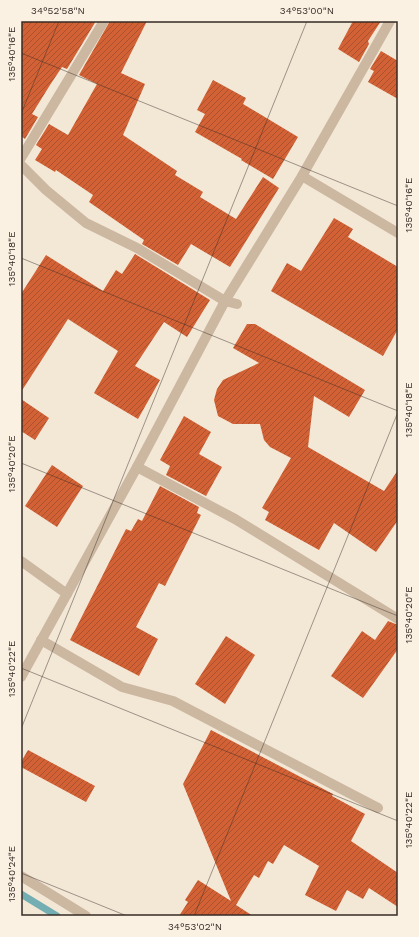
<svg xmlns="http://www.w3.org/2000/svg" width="419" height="937" font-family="'Work Sans',sans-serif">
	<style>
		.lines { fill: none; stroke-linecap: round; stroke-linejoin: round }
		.stream { stroke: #73aeb3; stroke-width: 7 }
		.building { fill: url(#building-hatch) }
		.service { stroke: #ccb7a1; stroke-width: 10 }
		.minor { stroke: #ccb7a1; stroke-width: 10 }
		.ticks { fill: none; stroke: #362b25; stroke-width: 1; stroke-opacity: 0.45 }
		.neatline { fill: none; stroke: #362b25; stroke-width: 1.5 }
		.ticks-label { font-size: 10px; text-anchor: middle; fill: #362b25 }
	</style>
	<defs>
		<pattern id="building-hatch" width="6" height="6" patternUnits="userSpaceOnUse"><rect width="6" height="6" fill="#d26235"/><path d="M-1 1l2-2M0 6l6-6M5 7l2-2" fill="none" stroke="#ab512d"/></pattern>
	</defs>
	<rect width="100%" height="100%" fill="#f3e7d6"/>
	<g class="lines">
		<polyline class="stream" points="21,894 57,916"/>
	</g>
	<g class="building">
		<polygon points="21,21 96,21 67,69 62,67 50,85 32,114 38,117 25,139 21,136"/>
		<polygon points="110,21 147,21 121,73 145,84 123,135 177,171 175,175 203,192 200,197 236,219 263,177 279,188 230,267 191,244 178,265 142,244 144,240 89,202 93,195 56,170 55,172 35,160 42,149 36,145 49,124 68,135 97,84 79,75"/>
		<polygon points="353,21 381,21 368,41 369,44 359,62 338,49"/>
		<polygon points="381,51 398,61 398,99 368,82 374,71 370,69"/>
		<polygon points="213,80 246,98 243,104 298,137 273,179 241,160 242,159 195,132 205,114 197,110"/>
		<polygon points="334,218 353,229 348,237 398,267 398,329 383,356 271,291 287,263 301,271"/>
		<polygon points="135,254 210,300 187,337 164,322 135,366 160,380 138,419 94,393 118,351 68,319 21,392 21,294 46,255 103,291 116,270 122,274"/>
		<polygon points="247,324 255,324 365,390 349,417 314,396 308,447 384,491 398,470 398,520 376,552 334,523 319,550 265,520 269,512 262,508 291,458 270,447 264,440 260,424 233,424 218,416 214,400 217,389 223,380 259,363 233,348"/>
		<polygon points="21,399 49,418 35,440 21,431"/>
		<polygon points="184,416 211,432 199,454 222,467 206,496 166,475 170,466 160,460"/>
		<polygon points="52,465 83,486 57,527 25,506"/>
		<polygon points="160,486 199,507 197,513 201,515 165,586 159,583 136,627 158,639 139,676 70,640 126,529 131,531 138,519 142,521"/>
		<polygon points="388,621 398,625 398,649 363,698 331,676 362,631 375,640"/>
		<polygon points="226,636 255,655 225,704 195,684"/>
		<polygon points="211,730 333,794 332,796 365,814 351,841 398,873 398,907 369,888 363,899 347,890 336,911 305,895 319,866 284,845 273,864 268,861 259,878 254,875 236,905 253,916 179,916 188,902 185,900 198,880 231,901 183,784"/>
		<polygon points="28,750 95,786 86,802 21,767 21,762"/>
	</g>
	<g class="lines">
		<polyline class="service" points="225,301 237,304"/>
		<g class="minor">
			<polyline points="21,158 104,21"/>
			<polyline points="21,165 46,190 86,223 137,248 225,301"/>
			<polyline points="302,176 398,233"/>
			<polyline points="137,467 235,519 398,619"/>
			<polyline points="21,561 67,594"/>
			<polyline points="41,640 122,687 173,701 378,808"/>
			<polyline points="21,677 137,467 225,301 302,176 390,21"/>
			<polyline points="21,876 86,916"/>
		</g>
	</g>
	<path class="ticks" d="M21,53L398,206M21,114L59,21M21,258L398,411M21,463L398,616M21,668L398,821M21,729L307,21M21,873L127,916M194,916L398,412"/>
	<rect width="419" height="937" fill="none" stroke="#fbf1e3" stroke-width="44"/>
	<rect x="22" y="22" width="375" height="893" class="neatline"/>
	<g class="ticks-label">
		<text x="58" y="14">34°52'58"N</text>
		<text x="307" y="14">34°53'00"N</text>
		<text transform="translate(11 54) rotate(-90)" y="4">135°40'16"E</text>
		<text transform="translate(408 205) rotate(-90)" y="4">135°40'16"E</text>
		<text transform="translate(11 259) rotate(-90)" y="4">135°40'18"E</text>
		<text transform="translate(408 410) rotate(-90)" y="4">135°40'18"E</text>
		<text transform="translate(11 464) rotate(-90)" y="4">135°40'20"E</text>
		<text transform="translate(408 615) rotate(-90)" y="4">135°40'20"E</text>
		<text transform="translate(11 669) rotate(-90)" y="4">135°40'22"E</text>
		<text transform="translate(408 820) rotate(-90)" y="4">135°40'22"E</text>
		<text transform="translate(11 874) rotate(-90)" y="4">135°40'24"E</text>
		<text x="195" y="930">34°53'02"N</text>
	</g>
</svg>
